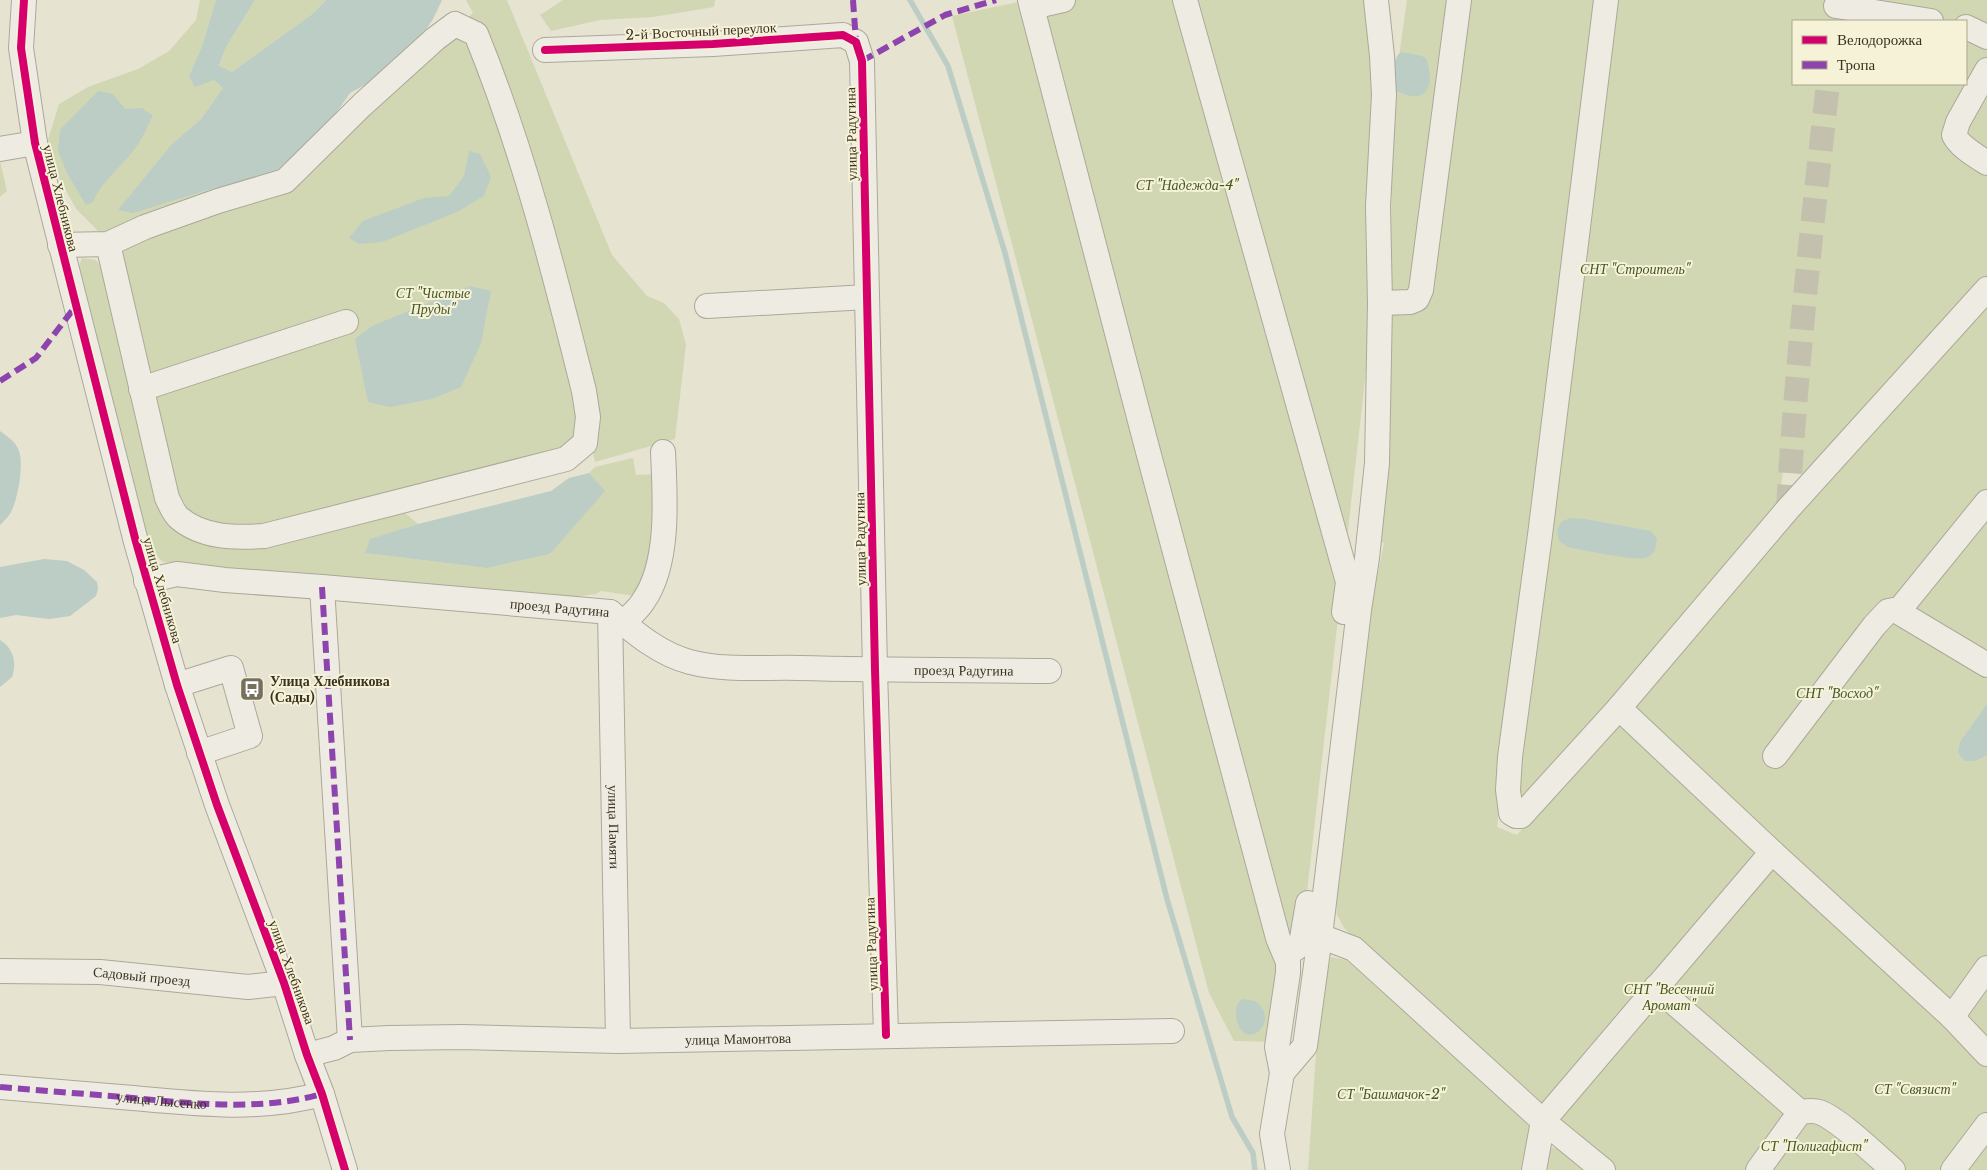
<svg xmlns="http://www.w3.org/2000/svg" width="1987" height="1170" font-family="'Libre Baskerville',serif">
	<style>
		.green { fill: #d1d7b3; fill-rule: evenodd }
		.water { fill: #bbcdc4 }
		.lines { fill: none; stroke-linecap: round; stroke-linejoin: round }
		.stream { stroke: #bbcdc4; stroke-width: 5.5 }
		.minor-tunnel { stroke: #c4c0ae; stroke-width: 24; stroke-dasharray: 24 12; stroke-linecap: butt }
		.minor-casing { stroke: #aca899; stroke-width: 26 }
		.minor { stroke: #eeece2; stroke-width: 24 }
		.quiet { stroke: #8e44ad; stroke-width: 6; stroke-dasharray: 12 6; stroke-linecap: butt }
		.cycleway-casing { stroke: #f6f2d8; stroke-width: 11 }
		.cycleway { stroke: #d6006c; stroke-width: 8 }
		.labels { text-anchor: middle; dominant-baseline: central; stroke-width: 4; stroke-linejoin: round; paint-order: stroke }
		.street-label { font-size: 14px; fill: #3c3220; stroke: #f6f2d8 }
		.park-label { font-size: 14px; font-style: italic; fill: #445827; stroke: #f6f2d8 }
		.poi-label { font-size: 14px; font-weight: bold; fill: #3c3220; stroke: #f6f2d8; text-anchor: start }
	</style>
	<rect width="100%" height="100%" fill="#e6e3d1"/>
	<g class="green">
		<polygon points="200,0 216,0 202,46 189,76 214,80 223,88 201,119 172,144 201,192 269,174 103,236 77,210 57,175 48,140 59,104 88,87 138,69 169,51 196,20"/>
		<polygon points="255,0 326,0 311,15 232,72 219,67 226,47"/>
		<path d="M466,0H507L612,255L647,296L664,303L679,319L686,345L675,439L595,462L592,449L247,533C225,528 198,523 182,505C177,500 173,492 169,485L117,257L125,243L296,184L473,13Z"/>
		<polygon points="563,0 715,0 714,7 653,17 600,20 551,31 540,15"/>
		<polygon points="1027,0 1372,0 1371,327 1290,1042 1234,1041 1209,993 952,16"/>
		<path d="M1407,0H1987V69L1949,123L1987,168V282L1810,479L1795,466L1784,462L1780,496L1768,523L1524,802L1511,786L1502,785L1497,827L1517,835L1618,719L1987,1062V1170H1898L1817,1100L1753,1170H1610L1391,975L1344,928L1337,915L1336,902L1369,616L1384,543L1378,541L1390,426L1392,106ZM1793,21H1966V84H1793Z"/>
		<polygon points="1987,92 1987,157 1958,136"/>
		<polygon points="0,161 7,191 0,197"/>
		<polygon points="82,258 96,260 106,272 167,513 206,544 398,507 418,524 371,539 365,553 487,568 550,554 604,491 589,473 595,467 633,458 636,475 660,474 652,562 635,596 601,591 596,594 573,597 163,562 148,546 78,269"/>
		<polygon points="1987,298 1987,958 1953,1005 1631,708"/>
		<polygon points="1331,957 1351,961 1534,1126 1532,1144 1556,1148 1587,1170 1308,1170 1319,1010"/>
		<polygon points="1987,980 1987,1037 1963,1014"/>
		<polygon points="1820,1119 1883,1170 1767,1170 1801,1122"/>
	</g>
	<g class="water">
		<polygon points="216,0 255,0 226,47 219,66 232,72 311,15 326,0 442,0 433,19 413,49 383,75 350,93 324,130 301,157 269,174 201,192 133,213 118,210 172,144 201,119 223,88 214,80 195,87 189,76 202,46"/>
		<path d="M1401,52L1419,55L1426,58C1436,86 1427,107 1395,90C1393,79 1391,59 1401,52Z"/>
		<path d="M98,91L113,94L125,109L142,108L153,116C147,126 143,138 136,147C123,166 102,180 93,202L86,205L68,175L58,151L60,130Z"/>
		<polygon points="469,151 480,154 491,177 484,196 457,212 382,242 359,244 349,238 363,221 424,198 449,196 464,176"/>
		<polygon points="470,286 491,291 481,343 461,387 432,399 390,407 368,402 355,339 372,326"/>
		<path d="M0,431C7,436 16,442 19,451C24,464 18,497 12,510C10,515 4,521 0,525Z"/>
		<polygon points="589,473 605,491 550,554 487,568 365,553 370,539 418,524 551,491 569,478"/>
		<path d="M1570,518L1585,519L1651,531L1657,539C1656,548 1655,555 1645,558C1635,561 1581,550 1568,547L1559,541L1557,531L1561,522Z"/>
		<polygon points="44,559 67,561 84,570 97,582 98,589 96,596 70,616 49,619 16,615 0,618 0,567"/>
		<path d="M0,640C14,649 17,663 12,677L0,687Z"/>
		<polygon points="1987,704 1987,755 1975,761 1965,761 1958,753 1960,742"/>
		<path d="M1244,999L1255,1001C1284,1021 1242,1057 1236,1016C1235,1008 1237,1002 1244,999Z"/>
	</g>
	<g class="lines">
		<polyline class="stream" points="910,0 948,66 1005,253 1167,899 1232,1117 1253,1153 1255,1170"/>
		<path class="minor-tunnel" d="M1788,509C1796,367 1812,225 1828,84"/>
		<defs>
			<g id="minor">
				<polyline points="24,0 21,48 35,143 136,542 177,685 217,805 284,983 307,1055 322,1094 345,1170"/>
				<polyline points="1030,0 1145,440 1278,938 1288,962 1288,973 1277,1047 1282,1073 1272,1134 1278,1170"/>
				<polyline points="1185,0 1348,582 1344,612"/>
				<polyline points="1606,0 1540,535 1510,757 1508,790 1511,813 1516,816 1521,816 1619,708 1788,509 1987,289"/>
				<polyline points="1836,6 1931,21"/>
				<polyline points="1032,7 1063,0"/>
				<polyline points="1966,27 1987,37"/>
				<polyline points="545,50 713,44 843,35 856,42 862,61 875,670 886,1035"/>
				<path d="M1987,70L1958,122L1954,135C1959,146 1976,156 1987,163"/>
				<polyline points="0,149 35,143"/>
				<path d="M60,245L108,244L167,498C170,504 174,514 179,518C203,538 235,538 264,536L566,459L585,443L588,417L584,391C554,271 523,149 476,34L455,24L435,39L362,105L285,181L218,201L145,227L108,244"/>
				<polyline points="1380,303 1410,302 1417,299 1421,290 1459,0"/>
				<polyline points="707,306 867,297"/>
				<polyline points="141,389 346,322"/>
				<path id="s1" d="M146,581L177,574L225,580L322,587L610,612C634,632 659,654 690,662C723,671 765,667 799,668C882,670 965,670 1049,671"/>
				<polyline points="322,587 350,1040"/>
				<polyline points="1895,610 1987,665"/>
				<path id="s2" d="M610,612L618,1041"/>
				<path d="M623,623C630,616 639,609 644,600C670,562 665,496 663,452"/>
				<polyline points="177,685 231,668 250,736 199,753"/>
				<polyline points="1619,708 1772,852 1952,1017 1987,1054"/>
				<polyline points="1775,756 1874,626 1888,611 1900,609 1987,502"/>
				<polyline points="1320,936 1354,949 1543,1121 1603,1170"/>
				<polyline points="1284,948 1295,949 1301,944 1308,903"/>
				<path id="s3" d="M0,971L100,972L248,987L284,983"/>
				<path d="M1656,987L1800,1112C1807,1111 1813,1110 1819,1112C1839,1119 1876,1155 1893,1170"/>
				<polyline points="1952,1017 1987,968"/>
				<path id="s4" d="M307,1055L334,1048L350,1040L389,1038L462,1037L618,1041L1172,1031"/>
				<polyline points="1282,1073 1305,1046 1320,936 1359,610 1367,558 1377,463 1380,303 1378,206 1384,95 1382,56 1376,0"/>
				<path d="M0,1087C44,1091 89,1094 133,1098C196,1104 260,1111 322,1094"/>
				<polyline points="1534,1170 1543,1121 1772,852"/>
				<polyline points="1758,1170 1800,1112"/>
				<polyline points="1953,1170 1987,1125"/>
			</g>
		</defs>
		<use href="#minor" class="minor-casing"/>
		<use href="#minor" class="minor"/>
		<g class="quiet">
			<polyline points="853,0 856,42"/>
			<polyline points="862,61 945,15 996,0"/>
			<polyline points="0,381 36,358 75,307"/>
			<polyline points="322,587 350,1040"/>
			<path id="s5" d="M0,1087C44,1091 89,1094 133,1098C196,1104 260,1111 322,1094"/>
		</g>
		<defs>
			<g id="cycleway">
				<polyline points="24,0 21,48 35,143 136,542 177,685 217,805 284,983 307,1055 322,1094 345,1170"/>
				<polyline points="545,50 713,44 843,35 856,42 862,61 875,670 886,1035"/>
			</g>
		</defs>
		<use href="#cycleway" class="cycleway-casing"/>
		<use href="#cycleway" class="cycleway"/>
	</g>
	<defs>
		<symbol id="bus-square" viewBox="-11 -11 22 22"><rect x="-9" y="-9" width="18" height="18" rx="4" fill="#78705e" stroke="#f6f2d8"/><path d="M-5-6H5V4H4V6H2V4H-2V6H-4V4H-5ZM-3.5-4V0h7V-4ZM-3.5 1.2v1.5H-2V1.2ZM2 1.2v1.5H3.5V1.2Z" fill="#fff"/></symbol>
	</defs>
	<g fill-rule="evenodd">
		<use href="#bus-square" x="238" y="675" width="28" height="28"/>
	</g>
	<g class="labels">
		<g class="street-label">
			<text transform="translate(701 31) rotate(-3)">2-й Восточный переулок</text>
			<text transform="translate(851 134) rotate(-91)">улица Радугина</text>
			<text transform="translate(61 198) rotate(76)">улица Хлебникова</text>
			<text transform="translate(860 539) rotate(-91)">улица Радугина</text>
			<text transform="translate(163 590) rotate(74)">улица Хлебникова</text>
			<text stroke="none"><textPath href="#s1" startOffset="416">проезд Радугина</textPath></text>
			<text stroke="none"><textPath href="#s1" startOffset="836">проезд Радугина</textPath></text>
			<text stroke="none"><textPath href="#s2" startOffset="215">улица Памяти</textPath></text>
			<text transform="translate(871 944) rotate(-92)">улица Радугина</text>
			<text transform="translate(292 972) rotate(70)">улица Хлебникова</text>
			<text stroke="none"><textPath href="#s3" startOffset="142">Садовый проезд</textPath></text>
			<text stroke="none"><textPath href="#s4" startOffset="434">улица Мамонтова</textPath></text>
			<text stroke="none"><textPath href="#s5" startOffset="162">улица Лысенко</textPath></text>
		</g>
		<g class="park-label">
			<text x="1187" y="185">СТ "Надежда-4"</text>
			<text x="1635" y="269">СНТ "Строитель"</text>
			<text x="433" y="293">СТ "Чистые<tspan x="433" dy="16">Пруды"</tspan></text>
			<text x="1837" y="693">СНТ "Восход"</text>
			<text x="1669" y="989">СНТ "Весенний<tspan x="1669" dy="16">Аромат"</tspan></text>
			<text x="1915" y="1089">СТ "Связист"</text>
			<text x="1391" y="1094">СТ "Башмачок-2"</text>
			<text x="1814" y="1146">СТ "Полигафист"</text>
		</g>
		<g class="poi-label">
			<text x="270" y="681">Улица Хлебникова<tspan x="270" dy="16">(Сады)</tspan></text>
		</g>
	</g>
	<rect x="1792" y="20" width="175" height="65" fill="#f6f2d8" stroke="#aca58e"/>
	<rect x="1802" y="36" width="25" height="8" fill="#d6006c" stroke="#aca58e"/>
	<text x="1837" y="45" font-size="15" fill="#3c3220">Велодорожка</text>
	<rect x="1802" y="61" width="25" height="8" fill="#8e44ad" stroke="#aca58e"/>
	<text x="1837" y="70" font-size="15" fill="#3c3220">Тропа</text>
</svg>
